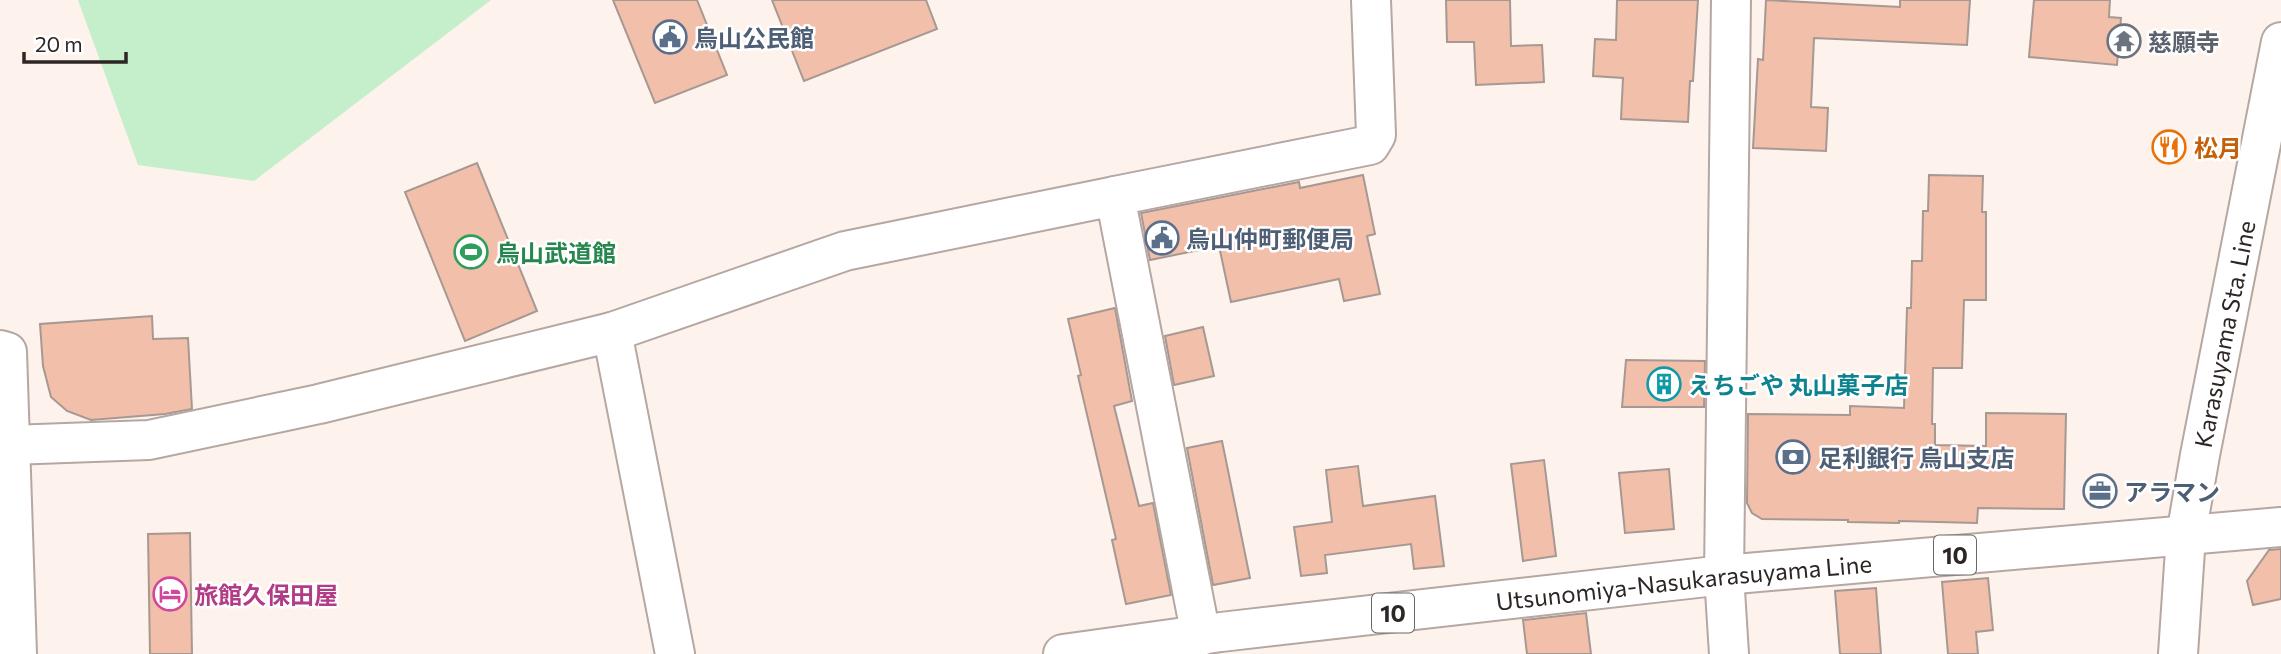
<svg xmlns="http://www.w3.org/2000/svg" width="2281" height="654" font-family="Commissioner,'Noto Sans JP',sans-serif">
	<style>
		.green { fill: #c5eecb }
		.building { fill: #f2bfab; stroke: #a69892; stroke-width: 2 }
		.lines { fill: none; stroke-linecap: round; stroke-linejoin: round }
		.minor-casing { stroke: #b5a7a2; stroke-width: 42 }
		.major-casing { stroke: #b5a7a2; stroke-width: 42 }
		.minor { stroke: #fff; stroke-width: 38 }
		.major { stroke: #fff; stroke-width: 38 }
		.labels { text-anchor: middle; dominant-baseline: central; stroke-width: 5; stroke-linejoin: round; paint-order: stroke }
		.shield { fill: #fff; stroke: #6b6766; stroke-width: 2 }
		.shield-label { font-size: 23px; font-weight: bold; fill: #2c2624 }
		.service-label { font-size: 24px; font-weight: bold; fill: #4e5e75; stroke: #fff; text-anchor: start }
		.worship-label { font-size: 24px; font-weight: bold; fill: #5b616d; stroke: #fff; text-anchor: start }
		.food-label { font-size: 24px; font-weight: bold; fill: #c56008; stroke: #fff; text-anchor: start }
		.leisure-label { font-size: 24px; font-weight: bold; fill: #27864d; stroke: #fff; text-anchor: start }
		.street-label { font-size: 24px; fill: #2c2624; stroke: #fff }
		.culture-label { font-size: 24px; font-weight: bold; fill: #0d838f; stroke: #fff; text-anchor: start }
		.hotel-label { font-size: 24px; font-weight: bold; fill: #b23c85; stroke: #fff; text-anchor: start }
	</style>
	<rect width="100%" height="100%" fill="#fef2ed"/>
	<polygon class="green" points="78,0 491,0 254,181 138,165"/>
	<g class="building">
		<polygon points="613,0 697,0 727,75 655,103"/>
		<polygon points="772,0 926,0 937,29 804,81"/>
		<polygon points="1446,0 1510,0 1511,46 1542,45 1544,82 1476,85 1474,42 1447,42"/>
		<polygon points="1617,0 1698,0 1693,81 1690,81 1688,122 1621,119 1623,78 1593,76 1595,39 1616,40"/>
		<polygon points="1766,0 1900,7 1900,0 1970,0 1967,45 1814,38 1811,107 1828,108 1826,151 1753,148 1758,59 1763,60"/>
		<polygon points="2034,0 2110,0 2109,17 2121,18 2117,65 2029,57"/>
		<polygon points="477,163 537,311 465,341 405,192"/>
		<polygon points="1363,175 1375,234 1367,236 1380,294 1344,301 1339,279 1231,302 1219,246 1150,260 1141,213 1299,182 1300,188"/>
		<polygon points="1929,175 1983,176 1982,212 1986,212 1986,300 1964,300 1962,368 1933,368 1932,424 1935,424 1935,445 1986,446 1986,413 2066,414 2064,509 1978,508 1977,523 1899,521 1899,523 1848,522 1848,520 1762,519 1752,513 1747,503 1748,414 1850,415 1850,406 1904,408 1907,308 1911,308 1912,261 1922,261 1923,211 1928,211"/>
		<polygon points="1115,308 1132,401 1114,406 1139,506 1153,503 1171,595 1126,604 1112,540 1116,539 1078,376 1081,375 1068,319"/>
		<polygon points="152,316 153,339 188,338 192,409 165,414 91,420 67,411 51,397 43,366 40,324"/>
		<polygon points="1203,327 1214,376 1174,385 1165,336"/>
		<polygon points="1626,360 1705,361 1704,407 1622,407"/>
		<polygon points="1222,441 1250,578 1213,585 1187,448"/>
		<polygon points="1544,460 1556,556 1523,561 1511,464"/>
		<polygon points="1358,466 1363,506 1435,496 1444,566 1414,569 1411,544 1325,555 1327,573 1301,576 1294,527 1332,522 1326,470"/>
		<polygon points="1669,469 1674,529 1625,533 1619,473"/>
		<polygon points="190,533 192,654 150,654 148,534"/>
		<polygon points="2281,549 2281,599 2253,605 2247,581 2269,550"/>
		<polygon points="1988,578 1993,630 1976,632 1978,654 1948,654 1942,582"/>
		<polygon points="1876,588 1881,654 1840,654 1835,591"/>
		<polygon points="1586,613 1591,654 1527,654 1523,620"/>
	</g>
	<g class="lines">
		<defs>
			<g id="minor">
				<polyline points="0,350 7,352 17,654"/>
				<polyline points="10,445 149,440 319,404 612,332"/>
				<polyline points="1201,636 1115,196 1370,145 1376,135 1371,0"/>
				<polyline points="675,654 612,332 845,251 1115,196"/>
				<polyline points="1729,654 1724,575 1731,0"/>
			</g>
			<g id="major">
				<path id="s1" d="M1063,654L1221,632L1724,575L2281,527"/>
				<path id="s2" d="M2178,654L2186,535L2200,455L2281,42"/>
			</g>
		</defs>
		<use href="#minor" class="minor-casing"/>
		<use href="#major" class="major-casing"/>
		<use href="#minor" class="minor"/>
		<use href="#major" class="major"/>
	</g>
	<defs>
		<symbol id="civic-ring" viewBox="-11 -11 22 22"><circle r="9.5" fill="#fff" stroke="#5c6f8a" stroke-width="1.5"/><path d="M-.6-6.5H3V-4.5H.6V-3L4-1V1h2V6H-6V1h2V-1L-.6-3ZM-1.2 2.5V6h2.4V2.5Z" fill="#5c6f8a"/></symbol>
		<symbol id="temple-ring" viewBox="-11 -11 22 22"><circle r="9.5" fill="#fff" stroke="#6b7280" stroke-width="1.5"/><path d="M0-6L5-2H3V0L6.5 2.5H4V6H1.5V3h-3V6H-4V2.5H-6.5L-3 0V-2H-5Z" fill="#6b7280"/></symbol>
		<symbol id="restaurant-ring" viewBox="-11 -11 22 22"><circle r="9.5" fill="#fff" stroke="#e8710a" stroke-width="1.5"/><path d="M-5-6h1v4h1v-4h1v4h1v-4h1v5L-1.5 .5V6h-2V.5L-5-1ZM5-6V6H3V1.5H1.5Q1.5-4 5-6Z" fill="#e8710a"/></symbol>
		<symbol id="stadium-ring" viewBox="-11 -11 22 22"><circle r="9.5" fill="#fff" stroke="#2e9e5b" stroke-width="1.5"/><path d="M0-5a6.5 5 0 1 0 0 10a6.5 5 0 1 0 0-10ZM-3.5-1.8h7v3.6h-7Z" fill="#2e9e5b"/></symbol>
		<symbol id="building-ring" viewBox="-11 -11 22 22"><circle r="9.5" fill="#fff" stroke="#0f9aa8" stroke-width="1.5"/><path d="M-4-6H4V6H1V3H-1V6H-4ZM-2.5-4.3h1.7v1.8h-1.7ZM.8-4.3h1.7v1.8H.8ZM-2.5-1h1.7V.8h-1.7ZM.8-1h1.7V.8H.8Z" fill="#0f9aa8"/></symbol>
		<symbol id="bank-ring" viewBox="-11 -11 22 22"><circle r="9.5" fill="#fff" stroke="#5c6f8a" stroke-width="1.5"/><path d="M-6-4H6V4H-6ZM0-2.3a2.3 2.3 0 1 0 0 4.6a2.3 2.3 0 1 0 0-4.6Z" fill="#5c6f8a"/></symbol>
		<symbol id="office-ring" viewBox="-11 -11 22 22"><circle r="9.5" fill="#fff" stroke="#5c6f8a" stroke-width="1.5"/><path d="M-6-3h4V-5.5h4V-3h4V5H-6ZM-1-4.5V-3h2v-1.5ZM-6 0V1H6V0Z" fill="#5c6f8a"/></symbol>
		<symbol id="hotel-ring" viewBox="-11 -11 22 22"><circle r="9.5" fill="#fff" stroke="#d1479c" stroke-width="1.5"/><path d="M-6-4.5h1.5V1H6V5H4.5V3h-9V5H-6ZM-4 0a1.8 1.8 0 1 1 3.6 0ZM.5 0V-2.5h3Q6-2.5 6 0Z" fill="#d1479c"/></symbol>
	</defs>
	<g fill-rule="evenodd">
		<use href="#civic-ring" x="651" y="18" width="38" height="38"/>
		<use href="#temple-ring" x="2105" y="22" width="38" height="38"/>
		<use href="#restaurant-ring" x="2150" y="128" width="38" height="38"/>
		<use href="#civic-ring" x="1143" y="219" width="38" height="38"/>
		<use href="#stadium-ring" x="452" y="233" width="38" height="38"/>
		<use href="#building-ring" x="1645" y="365" width="38" height="38"/>
		<use href="#bank-ring" x="1774" y="438" width="38" height="38"/>
		<use href="#office-ring" x="2081" y="472" width="38" height="38"/>
		<use href="#hotel-ring" x="151" y="575" width="38" height="38"/>
	</g>
	<g class="labels">
		<g class="shield">
			<rect x="1934" y="535.5" width="42" height="39" rx="5"/>
			<rect x="1372" y="593.5" width="42" height="39" rx="5"/>
		</g>
		<g class="shield-label">
			<text x="1955" y="555">10</text>
			<text x="1393" y="613">10</text>
		</g>
		<g class="service-label">
			<text x="694" y="37">烏山公民館</text>
			<text x="1186" y="238">烏山仲町郵便局</text>
			<text x="1818" y="457">足利銀行 烏山支店</text>
			<text x="2124" y="491">アラマン</text>
		</g>
		<g class="worship-label">
			<text x="2148" y="41">慈願寺</text>
		</g>
		<g class="food-label">
			<text x="2194" y="147">松月</text>
		</g>
		<g class="leisure-label">
			<text x="496" y="252">烏山武道館</text>
		</g>
		<g class="street-label">
			<text stroke="none"><textPath href="#s2" startOffset="324">Karasuyama Sta. Line</textPath></text>
			<text stroke="none"><textPath href="#s1" startOffset="625">Utsunomiya-Nasukarasuyama Line</textPath></text>
		</g>
		<g class="culture-label">
			<text x="1688" y="384">えちごや 丸山菓子店</text>
		</g>
		<g class="hotel-label">
			<text x="194" y="594">旅館久保田屋</text>
		</g>
	</g>
	<path d="M24 52v10h102v-10" fill="none" stroke="#2c2624" stroke-width="3.5"/>
	<text x="35" y="52" font-size="21" fill="#2c2624" stroke="#ffffff" stroke-width="5" paint-order="stroke">20 m</text>
</svg>
